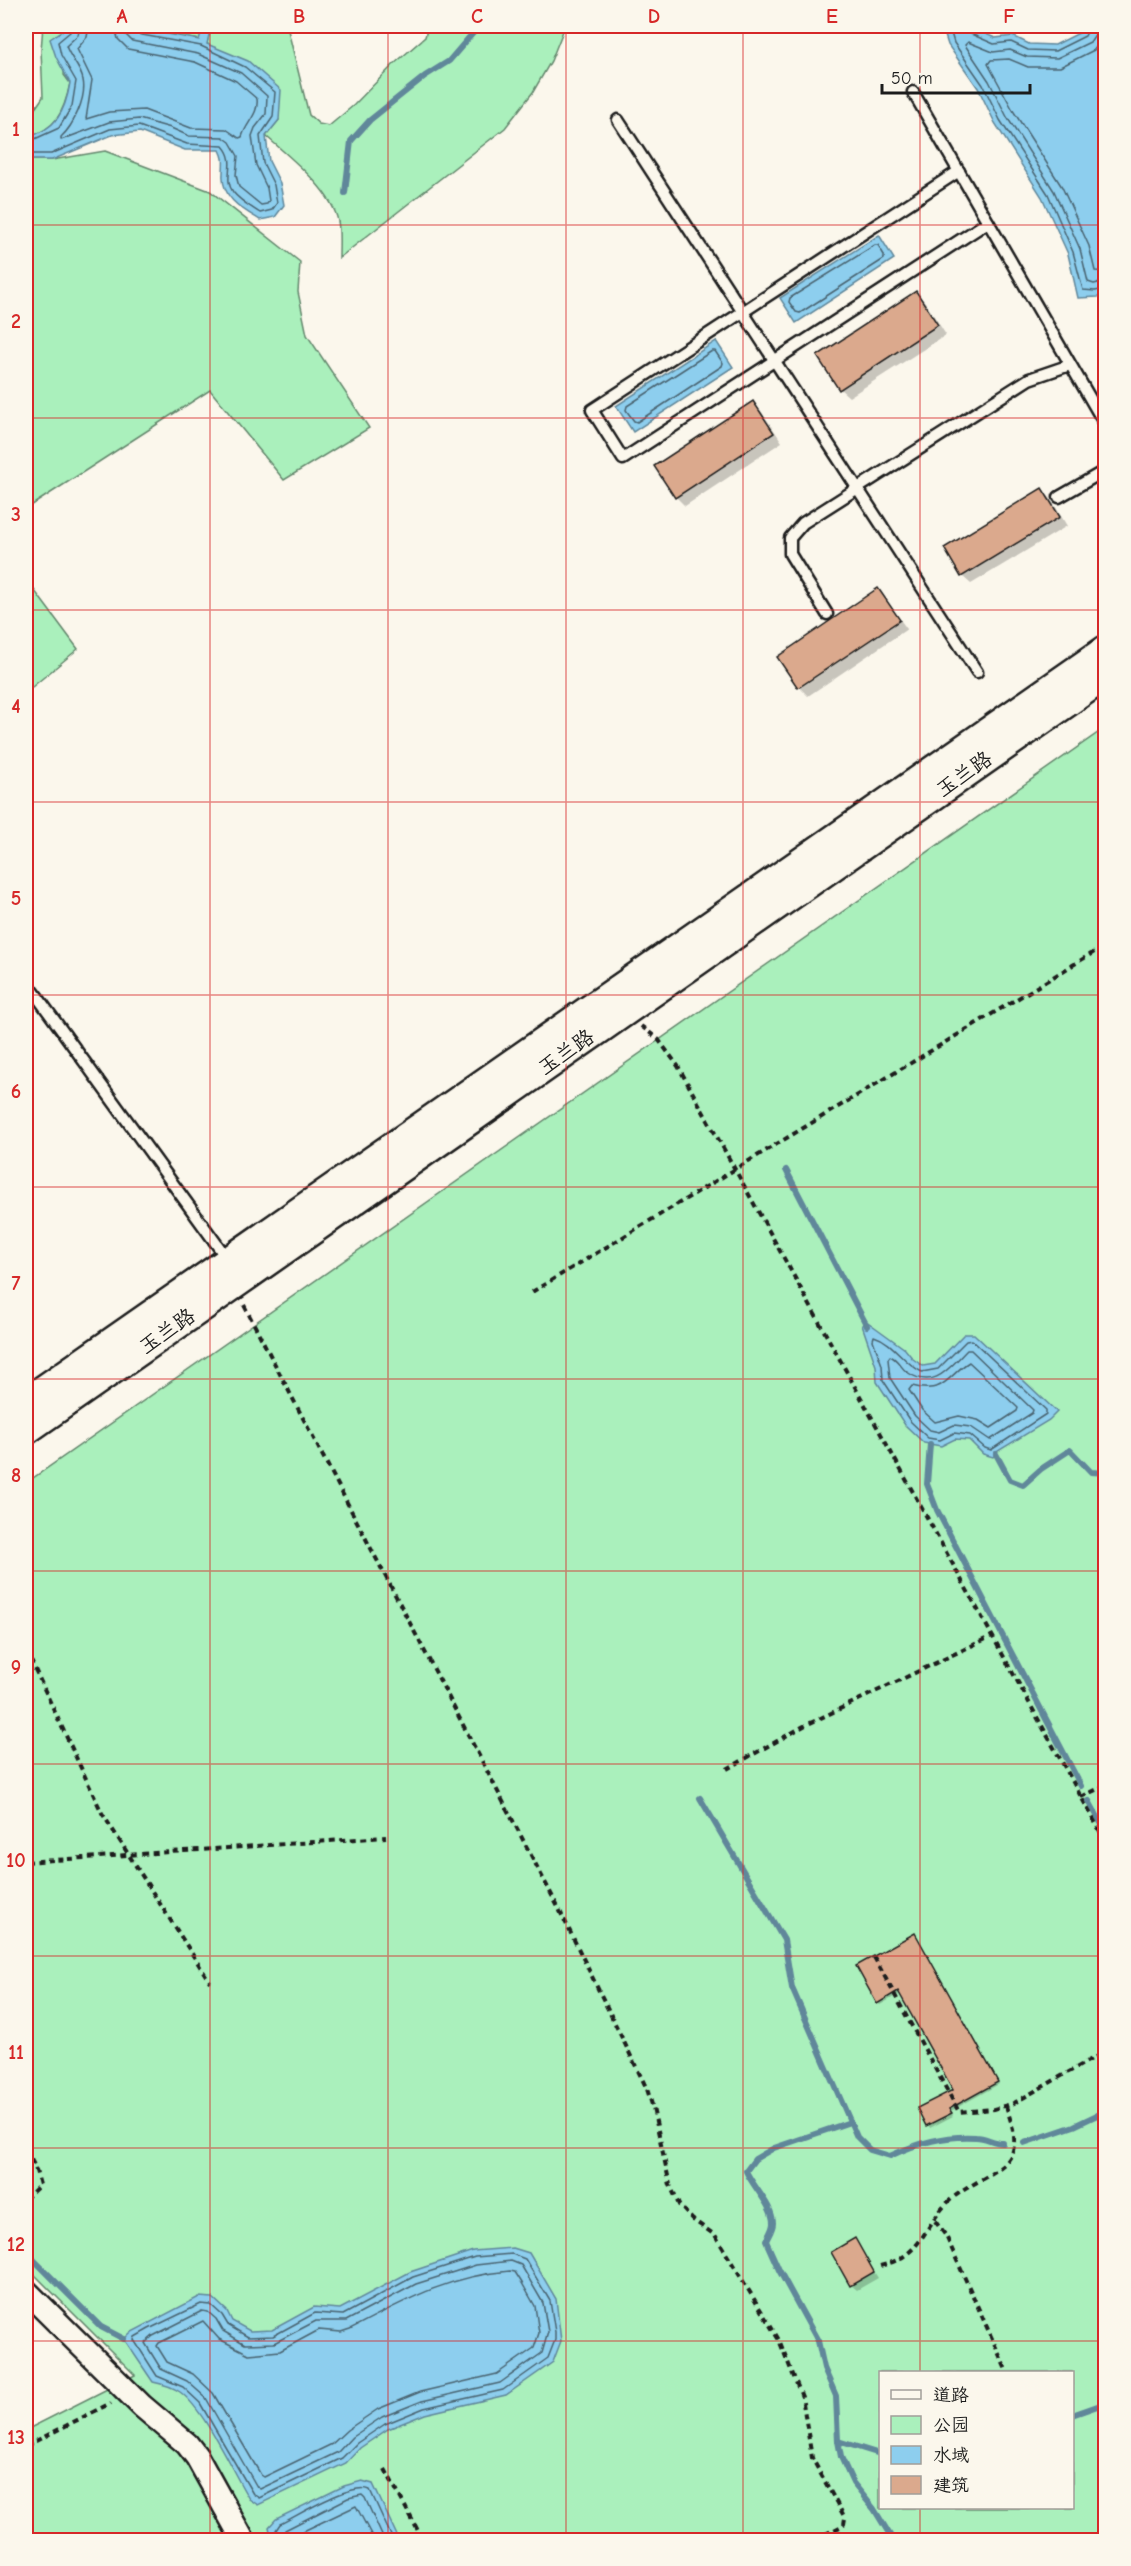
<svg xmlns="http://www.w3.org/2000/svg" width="1131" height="2566" font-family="'Comic Neue','LXGW WenKai TC',sans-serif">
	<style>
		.green { fill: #aaf0bc; stroke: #63866c; stroke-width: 1.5; fill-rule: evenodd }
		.water { fill: #8dceee; stroke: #60879a; stroke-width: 1.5 }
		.shadow { fill: #0003 }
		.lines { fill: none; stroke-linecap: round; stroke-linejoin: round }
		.shore { stroke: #496370; stroke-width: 1.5 }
		.stream { stroke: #60879a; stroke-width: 6 }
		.building { fill: #dba98d; stroke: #1c1c1c; stroke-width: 1.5 }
		.service-casing { stroke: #1c1c1c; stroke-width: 15 }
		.minor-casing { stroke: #1c1c1c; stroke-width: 27 }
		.tertiary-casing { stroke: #1c1c1c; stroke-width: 33 }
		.path { stroke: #1c1c1c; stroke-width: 4; stroke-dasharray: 6 4.5; stroke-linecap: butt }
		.service { stroke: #fbf7ec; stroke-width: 10 }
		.minor { stroke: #fbf7ec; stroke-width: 22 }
		.tertiary { stroke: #fbf7ec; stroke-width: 28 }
		.grid { fill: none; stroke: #d62828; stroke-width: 1.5; stroke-opacity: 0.55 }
		.labels { text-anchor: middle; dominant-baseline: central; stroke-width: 4.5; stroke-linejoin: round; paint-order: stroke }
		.street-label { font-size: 21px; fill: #1c1c1c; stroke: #fbf7ec }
		.neatline { fill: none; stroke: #d62828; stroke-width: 2 }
		.grid-label { font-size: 20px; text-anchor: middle; font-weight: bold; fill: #d62828 }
	</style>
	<rect width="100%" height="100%" fill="#fbf7ec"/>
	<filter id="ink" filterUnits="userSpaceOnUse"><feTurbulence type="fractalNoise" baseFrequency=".0167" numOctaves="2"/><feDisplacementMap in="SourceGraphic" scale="12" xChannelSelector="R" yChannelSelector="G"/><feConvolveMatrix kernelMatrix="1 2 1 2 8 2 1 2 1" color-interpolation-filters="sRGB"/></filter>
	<g filter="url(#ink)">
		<g class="green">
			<path d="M43,26H203L200,40L136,28L67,27L64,75L70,83C64,113 56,129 26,138V122L43,97L41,50Z"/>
			<path d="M211,26H287L309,115L319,124L329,126L354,105L394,64L425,37L428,26H565L551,61L533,92L505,128L339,258C339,246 340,232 338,221C331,189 289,157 266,136L279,120L207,43Z"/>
			<polygon points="105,151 210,191 300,262 298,292 307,335 369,428 284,480 210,390 26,509 26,160 52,160"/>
			<polygon points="26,579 78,649 26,692"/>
			<path d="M1105,728V2540H26V2430L135,2375L26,2266V1483ZM880,2372H1072V2508H880Z"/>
		</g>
		<g class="water">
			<path d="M103,26L136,28L199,40L203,26H211L207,44L248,61L281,90L279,120L266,136L269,161L280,183L284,205L275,217L260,220C242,209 221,198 223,173C223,163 225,160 220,150H185L140,132L112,135L52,160H26V138C56,129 65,113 70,83L56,57L50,39L68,27Z"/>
			<polygon points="942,26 973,26 974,29 995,38 1013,36 1029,44 1055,45 1081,32 1085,26 1105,26 1105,293 1098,297 1078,298 1068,254 1042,197 995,123 978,88 948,45"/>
			<polygon points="879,235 894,259 796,323 780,298"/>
			<polygon points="716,341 733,367 633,432 616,406"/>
			<polygon points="865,1320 905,1349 913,1359 923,1366 935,1364 964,1334 974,1334 1057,1412 1049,1420 998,1451 993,1457 983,1454 969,1440 955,1439 941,1446 924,1443 905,1425 877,1382 876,1366 862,1325"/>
			<path d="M513,2248L529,2253L556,2299L561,2341L553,2362L506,2395L425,2414L388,2429L360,2448L346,2463L258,2505L249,2499C232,2471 205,2410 180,2392C171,2386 163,2384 153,2382L124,2339L130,2333L199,2297L213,2298L227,2311L232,2321L250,2331L272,2330L314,2307L340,2309L410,2272L473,2251Z"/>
			<polygon points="362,2481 373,2484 399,2540 272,2540 269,2527 276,2519 344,2486"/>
		</g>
		<g class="shadow">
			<polygon points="916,293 925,302 946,335 849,397 840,389"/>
			<polygon points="752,403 761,411 782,442 685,506 676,497 656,467"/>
			<polygon points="1042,490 1051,499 1067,526 971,584 962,576"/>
			<polygon points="878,590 907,629 808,696 799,687"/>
			<polygon points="917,1937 999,2084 951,2111 953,2116 930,2128 919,2108 955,2090 901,1993 880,2005 878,2003"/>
			<polygon points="854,2240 878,2278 857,2290 851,2285"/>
		</g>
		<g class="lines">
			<g class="shore">
				<path d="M80,26L78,35L66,46C70,58 81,68 83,80C87,98 73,126 61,137V140L109,122L139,119L171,128L189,136L223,137L230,142L238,156L236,175L239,187L261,205L267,204L269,201L267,188L256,165L252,136L255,128L266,114L267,96L241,73L198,54L132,41L126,35L124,26"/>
				<path d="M89,26L87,37L77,49L92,80L86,119L109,112L144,110L191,128L226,129L239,138L242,137C246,123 259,114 257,99L236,81L195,62L128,49L118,39L115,26"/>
				<polyline points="949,26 954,43 983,85 1000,120 1048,194 1073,252 1083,290 1095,291 1106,289"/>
				<polyline points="967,26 971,34 994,44 1011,42 1028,50 1055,51 1085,36 1090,26"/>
				<polyline points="1097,26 1096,33 1090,42 1057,58 1027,57 1010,50 993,52 968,42 965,45 989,81 1007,117 1054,191 1080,249 1088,282 1094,284 1106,281"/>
				<polyline points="1106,33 1094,50 1060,67 1028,67 1009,59 991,60 988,64 1014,112 1062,187 1089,246 1095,271 1106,272"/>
				<polyline points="26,143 59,128 72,106 76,81 61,55 58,42 70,32 72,26"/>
				<path d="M26,154H51L110,129L139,126L187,144L223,146C238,163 222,177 233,192C240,201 251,207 260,213L272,210L277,203L274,185L263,163L260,136L273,117L275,92L245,67L201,46L137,34L132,31L131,26"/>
				<polygon points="875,245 878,245 884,255 884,259 800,313 796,312 789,302 790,298"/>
				<polygon points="712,351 715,351 723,363 722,366 637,422 634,421 626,410 627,406"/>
				<path d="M874,1336C894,1342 904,1364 922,1372L938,1369L966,1341L972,1340L1046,1410V1414L991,1450L985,1448L970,1435L954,1433L940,1440L928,1438L910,1421L883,1380L882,1365L873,1340Z"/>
				<path d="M967,1350H971L1033,1410L1032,1413L990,1440L971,1427L954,1425L939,1432L930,1430L915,1416L890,1378L888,1359L890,1356C898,1359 900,1367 907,1372C934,1391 949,1368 967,1350Z"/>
				<path d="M969,1362L1018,1408L1017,1411L991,1428L978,1420L959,1416L935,1422L922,1410L909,1390L912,1386C945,1395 947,1376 969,1362Z"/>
				<polygon points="512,2254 525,2259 550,2301 555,2332 555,2340 548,2358 503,2390 424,2408 385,2424 357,2443 342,2458 259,2498 253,2494 200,2403 183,2387 157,2376 134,2340 135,2337 149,2329 201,2304 211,2305 222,2315 228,2325 248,2337 273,2336 315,2313 343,2315 413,2277 475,2257"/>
				<polygon points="511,2261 521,2265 543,2303 548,2332 542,2353 500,2383 422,2401 382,2417 352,2437 338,2452 260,2489 257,2487 206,2398 187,2381 161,2369 145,2343 153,2336 202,2311 208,2312 216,2319 223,2331 245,2344 274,2343 316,2321 346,2321 416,2284 476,2265"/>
				<path d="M510,2271L515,2272L522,2283L535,2306L539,2333L534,2348L497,2374L420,2392L378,2409L347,2430L332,2444L264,2477L261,2475L213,2393L193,2374L167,2362L157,2346L159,2343L203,2321L219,2339L249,2354L280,2351L319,2330L341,2332L350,2329C404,2301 447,2276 510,2271Z"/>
				<path d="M277,2540L276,2530L280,2524C299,2515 352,2481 370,2490L393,2540"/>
				<polyline points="285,2540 285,2530 348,2498 362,2495 365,2498 384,2540"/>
				<polyline points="294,2540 295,2535 356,2506 374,2540"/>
			</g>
			<g class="stream">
				<polyline points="345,193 351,141 370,120 425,76 449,61 479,26"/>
				<polyline points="786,1170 867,1326"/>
				<polyline points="930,1444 927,1484 937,1510 1081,1786"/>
				<polyline points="996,1454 1010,1480 1023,1485 1041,1469 1070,1450 1091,1472 1106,1473"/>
				<path d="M700,1798L784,1940L792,1988L857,2137L870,2150L890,2156C918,2143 945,2135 976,2137C986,2137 993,2143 1003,2143"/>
				<polyline points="1089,1801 1106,1832"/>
				<path d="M850,2122L774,2148L755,2159L746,2171C753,2187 773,2206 773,2223C773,2229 768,2236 766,2241L779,2270L818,2341L824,2368L836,2396L838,2441L841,2457L853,2483L874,2509L893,2540"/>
				<polyline points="1024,2143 1074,2126 1097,2115 1106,2120"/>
				<polyline points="26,2252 101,2327 124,2339"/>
				<polyline points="1072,2415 1106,2403"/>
				<polyline points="838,2441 880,2454"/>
			</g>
		</g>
		<g class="building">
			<polygon points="916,291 938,325 839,390 817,356"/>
			<polygon points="753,401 774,433 675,498 654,466"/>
			<polygon points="1042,488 1060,517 961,577 944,548"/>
			<polygon points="878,588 900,620 798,688 777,657"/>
			<polygon points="915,1933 998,2082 949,2109 952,2113 926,2126 917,2108 953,2090 898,1991 877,2004 856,1966"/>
			<polygon points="855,2238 874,2272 850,2286 831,2252"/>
		</g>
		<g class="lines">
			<defs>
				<g id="service">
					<polyline points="913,92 1106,426"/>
					<polyline points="618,120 977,672"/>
					<polyline points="959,171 592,410 623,459 988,222"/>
					<polyline points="1059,497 1106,470"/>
					<polyline points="827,614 790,554 790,538 803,523 1029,379 1070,365"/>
					<polyline points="26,981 223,1253 223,1262"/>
				</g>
				<polyline id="minor" points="26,2291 142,2406 187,2444 197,2457 243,2540"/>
				<g id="tertiary">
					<polyline points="26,1402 1106,650"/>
					<polyline points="26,1430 1106,675"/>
				</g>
			</defs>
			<use href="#service" class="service-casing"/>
			<use href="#minor" class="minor-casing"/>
			<use href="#tertiary" class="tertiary-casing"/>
			<g class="path">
				<polyline points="641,1026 658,1039 678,1066 1106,1842"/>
				<polyline points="532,1292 1106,945"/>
				<polyline points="244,1305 558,1907 647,2089 653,2108 670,2185 679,2205 693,2220 715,2235 779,2340 802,2397 812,2458 845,2518 844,2524 840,2527 813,2540"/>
				<polyline points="26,1650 102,1813 210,1982"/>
				<polyline points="727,1769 804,1726 992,1636"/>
				<polyline points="1081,1797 1106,1785"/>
				<polyline points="26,1862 386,1837"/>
				<polyline points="874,1957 959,2112 994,2109 1014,2103 1106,2051"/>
				<polyline points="26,2150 35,2167 40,2185 26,2198"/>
				<polyline points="935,2221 946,2236 1007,2372"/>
				<path d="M880,2266C922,2256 922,2229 948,2202C963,2187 999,2173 1009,2159C1020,2143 1011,2122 1006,2106"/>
				<polyline points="26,2446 111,2403"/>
				<polyline points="385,2469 423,2540"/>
			</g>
			<use href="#service" class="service"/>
			<use href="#minor" class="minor"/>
			<use href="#tertiary" class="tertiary"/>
		</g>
	</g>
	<path class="grid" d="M210,26V2540M388,26V2540M566,26V2540M743,26V2540M920,26V2372M26,225H1106M26,418H1106M26,610H1106M26,802H1106M26,995H1106M26,1187H1106M26,1379H1106M26,1571H1106M26,1764H1106M26,1956H1106M26,2148H1106M26,2341H1106M920,2508V2540"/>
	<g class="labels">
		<g class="street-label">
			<text transform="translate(964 774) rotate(-35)">玉兰路</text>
			<text transform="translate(566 1052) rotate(-35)">玉兰路</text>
			<text transform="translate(167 1331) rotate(-35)">玉兰路</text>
		</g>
	</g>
	<rect width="1131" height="2566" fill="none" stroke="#fbf7ec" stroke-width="66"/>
	<rect x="879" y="2371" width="195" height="138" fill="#fbf7ec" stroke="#a29f99" stroke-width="1.5"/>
	<rect x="891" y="2390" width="30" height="9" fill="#fbf7ec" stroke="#a29f99" stroke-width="1.5"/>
	<text x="933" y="2401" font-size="18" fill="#1c1c1c">道路</text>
	<rect x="891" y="2416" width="30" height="18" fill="#aaf0bc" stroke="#a29f99" stroke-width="1.5"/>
	<text x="933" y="2431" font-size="18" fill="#1c1c1c">公园</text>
	<rect x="891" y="2446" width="30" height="18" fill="#8dceee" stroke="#a29f99" stroke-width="1.5"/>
	<text x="933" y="2461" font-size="18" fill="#1c1c1c">水域</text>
	<rect x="891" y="2476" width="30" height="18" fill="#dba98d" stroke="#a29f99" stroke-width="1.5"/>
	<text x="933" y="2491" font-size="18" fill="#1c1c1c">建筑</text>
	<path d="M882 84v9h148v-9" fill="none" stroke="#1c1c1c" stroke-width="3"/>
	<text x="891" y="84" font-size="18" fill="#1c1c1c" stroke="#fbf7ec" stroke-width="4.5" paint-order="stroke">50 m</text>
	<rect x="33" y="33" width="1065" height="2500" class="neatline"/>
	<g class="grid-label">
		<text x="122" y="23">A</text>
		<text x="299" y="23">B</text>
		<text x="477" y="23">C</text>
		<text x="654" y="23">D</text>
		<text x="832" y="23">E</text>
		<text x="1009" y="23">F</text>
		<text x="16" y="136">1</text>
		<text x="16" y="328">2</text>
		<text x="16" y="521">3</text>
		<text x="16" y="713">4</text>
		<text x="16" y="905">5</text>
		<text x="16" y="1098">6</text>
		<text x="16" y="1290">7</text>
		<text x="16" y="1482">8</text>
		<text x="16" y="1674">9</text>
		<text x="16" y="1867">10</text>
		<text x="16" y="2059">11</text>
		<text x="16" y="2251">12</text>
		<text x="16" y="2444">13</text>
	</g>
</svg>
